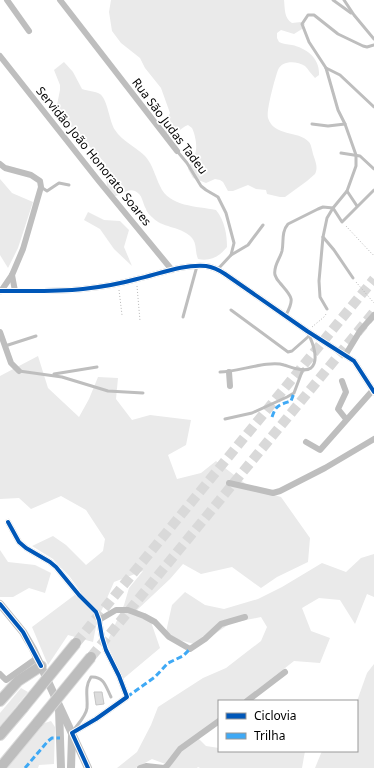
<svg xmlns="http://www.w3.org/2000/svg" width="374" height="768" font-family="'Noto Sans',sans-serif">
	<style>
		.green { fill: #eaeaea }
		.building { fill: #dcdcdc; stroke: #c5c5c5 }
		.lines { fill: none; stroke-linecap: round; stroke-linejoin: round }
		.trunk-tunnel { stroke: #d9d9d9; stroke-width: 10; stroke-dasharray: 10 5; stroke-linecap: butt }
		.trunk-casing { stroke: #dbdbdb; stroke-width: 12 }
		.path { stroke: #b8b8b8; stroke-width: 1; stroke-dasharray: 1 2; stroke-linecap: butt }
		.service { stroke: #bebebe; stroke-width: 3 }
		.minor { stroke: #bebebe; stroke-width: 6 }
		.secondary { stroke: #c1c1c1; stroke-width: 8 }
		.trunk { stroke: #bdbdbd; stroke-width: 10 }
		.trunk-bridge-casing { stroke: #dbdbdb; stroke-width: 12; stroke-linecap: butt }
		.trunk-bridge { stroke: #bdbdbd; stroke-width: 10 }
		.quiet { stroke: #3fa9f5; stroke-width: 3; stroke-dasharray: 6 3; stroke-linecap: butt }
		.cycleway-casing { stroke: #fff; stroke-width: 6 }
		.cycleway { stroke: #0057b8; stroke-width: 4 }
		.labels { text-anchor: middle; dominant-baseline: central; stroke-width: 3.5; stroke-linejoin: round; paint-order: stroke }
		.street-label { font-size: 12px; fill: #000; stroke: #fff }
	</style>
	<rect width="100%" height="100%" fill="#fff"/>
	<g class="green">
		<path d="M111,0H284C285,9 284,18 292,23L301,22L305,24L302,29L294,34L281,30L277,33V38L279,42C283,44 287,44 292,45C306,48 320,58 319,75L315,78C311,74 308,69 305,66C297,61 282,60 278,70C275,78 266,111 268,118C274,137 298,130 309,142C312,146 312,152 314,157C316,163 318,168 315,174L307,181L285,197H280L267,194L266,190L256,189L248,185L233,191H228L223,182L220,180L215,179L206,183L193,178L188,169C189,163 193,160 195,154C198,147 195,134 192,128L188,125C180,128 176,136 168,136L162,130L170,113L161,88L145,68L140,58L121,43L112,31L109,12Z"/>
		<path d="M64,62L73,72L82,89C88,91 95,91 100,94C108,100 109,121 115,130C122,141 136,147 145,156C153,165 155,176 160,186C169,207 197,206 216,210C225,221 227,235 227,247C220,256 210,262 198,259C195,252 197,244 192,238C183,227 164,228 154,219C151,216 147,213 146,209C142,202 143,195 135,191C127,188 120,196 112,197L107,189L106,164L60,115L57,105L60,90V85L54,70Z"/>
		<polygon points="0,179 12,193 33,202 18,248 8,268 0,255"/>
		<polygon points="88,212 104,220 120,221 129,230 124,247 132,266 114,249 100,229 84,220"/>
		<polygon points="38,356 48,388 79,417 89,399 98,377 118,378 116,399 132,420 150,415 191,420 186,445 168,455 177,479 201,473 216,461 251,488 281,497 310,538 308,562 277,577 261,588 232,567 201,574 183,564 170,579 137,610 151,622 160,648 123,679 108,646 108,640 124,605 129,588 143,571 114,582 97,621 93,642 68,635 48,665 32,627 80,591 70,577 53,559 32,546 53,536 66,545 86,565 103,551 105,539 86,510 61,496 31,509 19,498 0,499 0,376"/>
		<polygon points="0,550 8,562 35,565 51,573 45,593 29,588 13,597 0,597"/>
		<polygon points="374,554 374,597 367,594 355,624 340,600 319,598 302,608 311,631 330,638 320,663 294,661 243,701 219,701 219,719 197,737 206,746 219,748 219,751 305,751 302,768 200,768 198,767 197,768 170,768 168,765 152,759 136,768 117,768 137,752 151,725 158,707 203,678 226,668 261,641 267,627 261,617 231,623 198,645 179,640 166,632 172,605 185,592 205,605 224,609 258,599 282,587 322,563 346,572 361,558"/>
		<polygon points="374,664 374,768 315,768 322,751 357,751 357,701 367,673"/>
		<polygon points="21,688 28,692 0,726 0,713"/>
		<polygon points="51,721 55,727 54,764 39,765 38,768 6,768 39,725"/>
	</g>
	<polygon class="building" points="94,692 102,692 104,704 96,705"/>
	<g class="lines">
		<g class="trunk-tunnel">
			<polyline points="76,643 374,279"/>
			<polyline points="91,657 374,312"/>
		</g>
		<defs>
			<g id="trunk">
				<polyline points="0,701 18,681 41,666"/>
				<polyline points="0,735 23,708"/>
				<polyline points="0,768 38,722"/>
			</g>
		</defs>
		<use href="#trunk" class="trunk-casing"/>
		<g class="path">
			<polyline points="346,226 373,255 374,254"/>
			<polyline points="356,282 374,303"/>
			<polyline points="137,286 140,321"/>
			<polyline points="119,290 122,315"/>
			<polyline points="312,327 324,317 326,314"/>
		</g>
		<g class="service">
			<polyline points="333,0 351,13"/>
			<polyline points="344,0 354,15 374,39"/>
			<polyline points="326,68 340,75 374,107"/>
			<polyline points="312,124 328,126 345,124"/>
			<polyline points="177,151 187,163 201,186 206,190 218,197 226,213 234,243 231,255 218,269"/>
			<polyline points="341,153 360,156 374,169"/>
			<polyline points="41,187 47,191 59,183 69,185"/>
			<polyline points="347,191 357,206"/>
			<polyline points="323,237 334,250 353,278"/>
			<polyline points="231,255 248,245 263,225"/>
			<polyline points="327,309 320,297 319,281 323,237 327,218 333,208 342,222 374,190"/>
			<polyline points="231,310 288,352 292,351 309,336"/>
			<path d="M286,315C295,298 292,297 280,283C278,281 276,278 275,275C273,266 280,259 282,251C284,242 281,232 288,224L318,209L323,207L333,208L347,191L356,166V155L345,124L338,110L326,68L309,42L302,24L308,15H314L338,34L363,46L367,47L374,45"/>
			<polyline points="183,317 197,266"/>
			<polyline points="5,346 36,336"/>
			<polyline points="19,371 62,377 108,391 143,393"/>
			<path d="M220,372C237,372 269,360 284,365C291,367 304,373 311,368C320,360 312,341 308,333"/>
			<polyline points="54,374 97,367"/>
			<polyline points="225,419 252,413 287,397 294,393 303,369"/>
			<path d="M73,731C78,724 86,716 87,708C88,696 84,688 91,677C104,676 106,687 111,697"/>
		</g>
		<g class="minor">
			<polyline points="7,0 29,31"/>
			<polyline points="60,0 177,151"/>
			<polyline points="0,56 98,180 172,270"/>
			<polyline points="0,164 5,168 31,175 40,181 41,187 23,249 12,275 1,291"/>
			<polyline points="12,275 15,291"/>
			<path d="M0,291C27,291 55,292 83,289C101,287 119,284 137,279C159,274 183,264 206,266C213,267 219,270 225,274L307,331L354,361L374,392"/>
			<polyline points="0,332 11,363 19,371"/>
			<polyline points="346,354 360,331 374,315"/>
			<polyline points="229,372 230,386"/>
			<polyline points="342,381 346,392 338,409 346,419"/>
			<polyline points="306,442 320,450 373,390"/>
			<polyline points="229,483 273,493 280,491 325,468 374,439"/>
			<polyline points="8,522 19,542 26,548 50,562 56,567 79,595 96,612 99,620 102,637 106,650 119,676 127,697 96,719 72,733"/>
			<polyline points="99,620 116,610 128,610 144,616 155,622 169,637 190,649 205,639 221,624 245,617"/>
			<polyline points="0,674 6,680 37,658"/>
			<polyline points="247,701 285,672"/>
			<polyline points="140,768 146,766 164,768 167,766 180,749 219,721"/>
		</g>
		<g class="secondary">
			<polyline points="0,604 23,632 33,649 88,768"/>
			<polyline points="59,709 61,768"/>
			<polyline points="71,768 72,736"/>
		</g>
		<use href="#trunk" class="trunk"/>
		<defs>
			<g id="trunk-bridge">
				<polyline points="23,708 76,643"/>
				<polyline points="38,722 91,657"/>
			</g>
		</defs>
		<use href="#trunk-bridge" class="trunk-bridge-casing"/>
		<use href="#trunk-bridge" class="trunk-bridge"/>
		<g class="quiet">
			<path d="M272,417C276,405 279,405 291,401L294,393"/>
			<polyline points="127,697 155,677 168,663 183,656 190,649"/>
			<polyline points="25,768 48,741 52,738 60,738"/>
		</g>
		<defs>
			<g id="cycleway">
				<path d="M0,291C27,291 55,292 83,289C101,287 119,284 137,279C159,274 183,264 206,266C213,267 219,270 225,274L307,331L354,361L374,392"/>
				<polyline points="8,522 19,542 26,548 50,562 56,567 79,595 96,612 99,620 102,637 106,650 119,676 127,697 96,719 72,733 88,768"/>
				<polyline points="0,604 23,632 41,666"/>
			</g>
		</defs>
		<use href="#cycleway" class="cycleway-casing"/>
		<use href="#cycleway" class="cycleway"/>
	</g>
	<g class="labels">
		<g class="street-label">
			<text transform="translate(170 126) rotate(53)">Rua São Judas Tadeu</text>
			<text transform="translate(94 156) rotate(51)">Servidão João Honorato Soares</text>
		</g>
	</g>
	<rect x="218" y="700" width="140" height="52" fill="#ffffff" stroke="#999999"/>
	<rect x="226" y="713" width="20" height="6" fill="#0057b8" stroke="#999999"/>
	<text x="254" y="720" font-size="12" fill="#000000">Ciclovia</text>
	<rect x="226" y="733" width="20" height="6" fill="#3fa9f5" stroke="#999999"/>
	<text x="254" y="740" font-size="12" fill="#000000">Trilha</text>
</svg>
